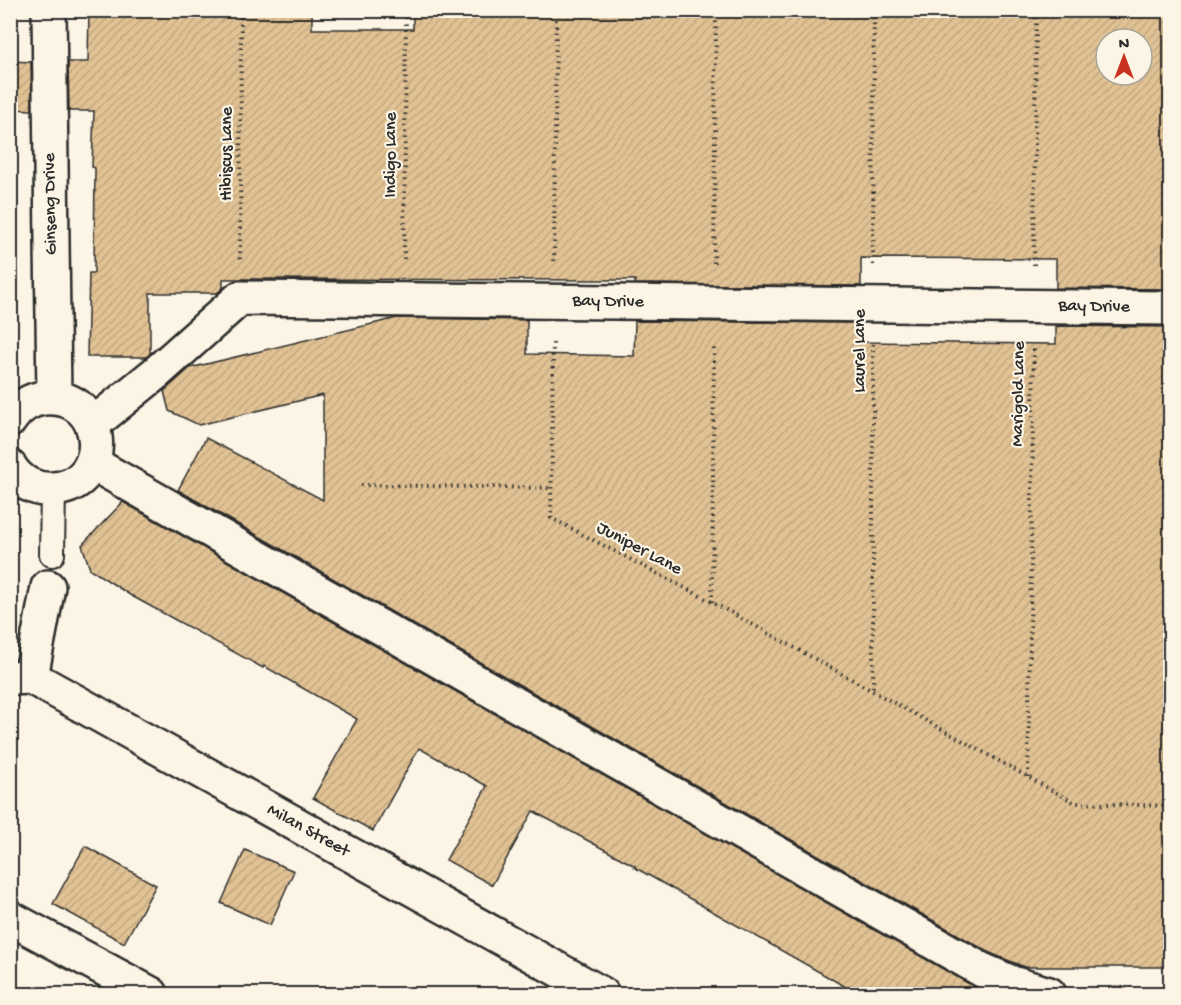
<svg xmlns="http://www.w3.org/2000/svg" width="1181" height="1005" font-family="'Gochi Hand',sans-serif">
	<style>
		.building { fill: url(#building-hatch); stroke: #2b2b2b; stroke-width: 1.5; fill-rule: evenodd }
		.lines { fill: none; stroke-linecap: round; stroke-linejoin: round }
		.service-casing { stroke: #2b2b2b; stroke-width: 28 }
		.minor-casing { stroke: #2b2b2b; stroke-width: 38 }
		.path { stroke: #2b2b2b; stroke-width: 4; stroke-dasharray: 1.5 4.5; stroke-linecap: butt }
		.service { stroke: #fcf5e5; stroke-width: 24 }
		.minor { stroke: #fcf5e5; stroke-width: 33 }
		.labels { text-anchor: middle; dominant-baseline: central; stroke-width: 4.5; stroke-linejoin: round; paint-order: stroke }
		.street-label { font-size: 18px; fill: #2b2b2b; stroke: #fcf5e5 }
	</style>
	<defs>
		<pattern id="building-hatch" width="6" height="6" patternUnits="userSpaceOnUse" patternTransform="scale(1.5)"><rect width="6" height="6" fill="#e1c294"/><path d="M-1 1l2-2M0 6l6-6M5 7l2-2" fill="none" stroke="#c1a780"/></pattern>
	</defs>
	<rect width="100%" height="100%" fill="#fcf5e5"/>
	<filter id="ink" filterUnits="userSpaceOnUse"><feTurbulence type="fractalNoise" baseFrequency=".0167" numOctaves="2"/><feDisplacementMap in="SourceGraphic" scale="12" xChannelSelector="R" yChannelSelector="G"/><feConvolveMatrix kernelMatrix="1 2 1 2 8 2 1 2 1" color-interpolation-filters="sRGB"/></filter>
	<g filter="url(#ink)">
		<g class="building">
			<path d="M89,10H312V29H413V10H1170V289L1056,288V259L861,258V286L635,284V280L223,279V288L217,293H150V354L146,357H87L89,273H94L95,168L92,167L94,111H69L68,62H88ZM1106,39H1142V75H1106Z"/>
			<polygon points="10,61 31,62 32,110 10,109"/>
			<polygon points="397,318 527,320 527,354 634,356 635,321 860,323 860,342 1056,344 1056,326 1170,327 1170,597 1169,597 1168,750 1167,750 1167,835 1170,835 1170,967 1025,967 990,953 178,490 206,438 323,500 323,395 199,425 169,411 164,391 190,368"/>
			<polygon points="123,502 973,986 991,994 858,994 634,867 635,866 533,811 492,885 446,860 487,786 419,748 373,831 313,798 357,719 264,666 263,668 130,595 90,569 82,545"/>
			<polygon points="85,846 156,885 124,943 53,904"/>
			<polygon points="245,850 294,871 270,925 221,903"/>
		</g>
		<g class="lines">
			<defs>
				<polyline id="service" points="52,554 53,489"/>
				<g id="minor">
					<polyline points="49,10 54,397"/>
					<path d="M10,420C17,408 31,399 44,398C108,392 114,485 53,489C36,491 19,482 10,467"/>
					<polyline points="93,424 156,373 240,298 1170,308"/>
					<polyline points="92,463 982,970 1012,983 1049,994"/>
					<polyline points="31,677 48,587"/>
					<polyline points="10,678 31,677 602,994"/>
					<polyline points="10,918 151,994"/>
				</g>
			</defs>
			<use href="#service" class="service-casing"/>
			<use href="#minor" class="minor-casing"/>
			<g class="path">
				<polyline points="240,259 241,10"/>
				<polyline points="404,259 406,10"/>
				<polyline points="554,261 556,10"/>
				<polyline points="714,263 716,10"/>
				<polyline points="873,265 874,10"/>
				<polyline points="1034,265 1036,10"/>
				<polyline points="553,343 551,518 712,602 1075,803 1170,806"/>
				<polyline points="873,344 873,691"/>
				<polyline points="361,485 552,488"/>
				<polyline points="712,602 714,345"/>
				<polyline points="1028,777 1034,347"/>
			</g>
			<use href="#service" class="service"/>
			<use href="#minor" class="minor"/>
		</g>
	</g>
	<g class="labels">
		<g class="street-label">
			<text transform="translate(227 154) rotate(-90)">Hibiscus Lane</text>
			<text transform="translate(391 155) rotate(-90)">Indigo Lane</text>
			<text transform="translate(51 204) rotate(-91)">Ginseng Drive</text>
			<text transform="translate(608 302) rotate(1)">Bay Drive</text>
			<text transform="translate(1094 307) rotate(1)">Bay Drive</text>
			<text transform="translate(860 351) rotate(-90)">Laurel Lane</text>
			<text transform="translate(1019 394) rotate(-89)">Marigold Lane</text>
			<text transform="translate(639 549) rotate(28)">Juniper Lane</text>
			<text transform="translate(308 831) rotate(29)">Milan Street</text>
		</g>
	</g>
	<rect width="1181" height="1005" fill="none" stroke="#fcf5e5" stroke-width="36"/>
	<rect x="18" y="18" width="1145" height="969" fill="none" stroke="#2b2b2b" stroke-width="2" filter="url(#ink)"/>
	<g transform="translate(1124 57)"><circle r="28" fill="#fcf5e5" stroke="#a8a49b" stroke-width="1.5"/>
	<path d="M0-4.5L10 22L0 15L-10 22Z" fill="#c8321e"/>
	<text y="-9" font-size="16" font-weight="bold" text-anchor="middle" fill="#2b2b2b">N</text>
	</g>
</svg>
